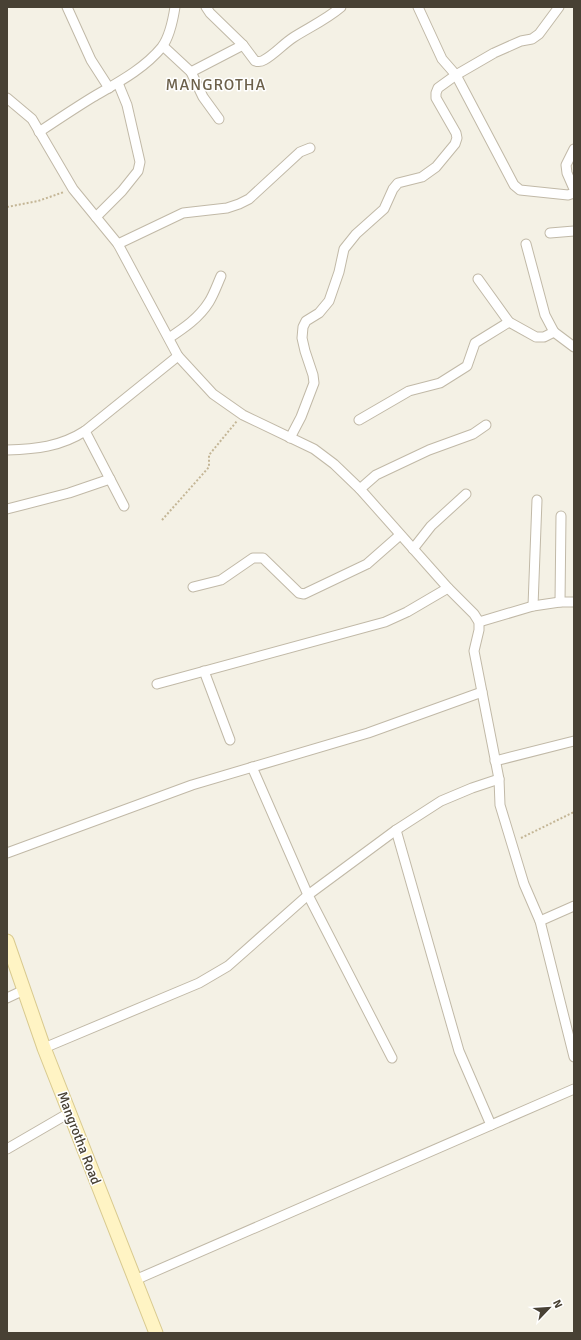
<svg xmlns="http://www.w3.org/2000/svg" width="581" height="1340" font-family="Signika,sans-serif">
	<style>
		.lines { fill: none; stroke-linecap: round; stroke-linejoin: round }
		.street-casing { stroke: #c1b9a7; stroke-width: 11 }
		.secondary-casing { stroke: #d9ca8f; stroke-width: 15 }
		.path { stroke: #c4b696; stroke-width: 2; stroke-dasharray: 2 2; stroke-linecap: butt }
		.street { stroke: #fff; stroke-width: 9 }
		.secondary { stroke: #fff4c4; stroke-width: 13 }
		.labels { text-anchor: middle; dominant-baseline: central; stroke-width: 3; stroke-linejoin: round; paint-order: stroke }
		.street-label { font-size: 14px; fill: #484134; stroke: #fff }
		.quarter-label { font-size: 16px; letter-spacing: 1px; fill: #6c604a; stroke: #fff }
	</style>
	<rect width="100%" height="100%" fill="#f4f1e5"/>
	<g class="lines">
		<defs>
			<g id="street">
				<polyline points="67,7 91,60 109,88"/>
				<path d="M206,7L210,13L243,45L255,61C259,62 261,62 264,60C275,54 283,44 294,37C310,27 327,19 341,7"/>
				<polyline points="418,7 442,59 456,75 514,185 520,190 568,195 574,193"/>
				<polyline points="163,46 191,72 203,97 219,119"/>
				<polyline points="191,72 243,45"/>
				<polyline points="7,98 32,119 73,189 118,244 178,356 213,394 243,415 314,449 334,464 360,489 448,588 474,614 479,622 479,630 474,651 499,779 500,805 524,884 540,921 574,1057"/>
				<path d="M39,132C57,120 75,108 93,97C117,83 144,69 162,47C170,36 173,20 175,7"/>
				<polyline points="574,149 566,165 567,173 574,189"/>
				<polyline points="96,217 122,191 138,171 140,162 127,105 118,83"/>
				<polyline points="550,233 574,231"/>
				<polyline points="118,244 183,213 227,208 239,204 249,199 300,152 310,148"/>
				<polyline points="526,244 545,315 554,332 574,347"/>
				<polyline points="478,279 509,322 536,337 544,337 554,332"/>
				<path d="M169,338C184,328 199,318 209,302C214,294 217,285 221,276"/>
				<polyline points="359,420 409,391 440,383 467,366 475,343 509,322"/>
				<polyline points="85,431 124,506"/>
				<polyline points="290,438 301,417 314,383 313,375 305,351 302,338 303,327 306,321 319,313 329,301 339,272 344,249 356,234 384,209 393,189 398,183 422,177 436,167 455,144 457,138 456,133 436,98 436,93 438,88 456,75 494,53 521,41 532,39 539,34 559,7"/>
				<path d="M7,450C36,449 60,447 85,431L178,356"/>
				<polyline points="360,489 376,475 429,450 473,434 486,425"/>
				<polyline points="7,509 69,493 110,479"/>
				<polyline points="413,549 431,526 466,494"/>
				<polyline points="193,587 221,580 253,558 263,558 299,593 304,594 367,564 400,535"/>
				<polyline points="560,602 561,516"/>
				<polyline points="533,606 537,500"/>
				<polyline points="479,622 533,606 560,602 574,602"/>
				<polyline points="204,671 230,740"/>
				<polyline points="157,684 385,622 407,612 448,588"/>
				<polyline points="495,761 574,741"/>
				<polyline points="252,767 308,895 392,1058"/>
				<polyline points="396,830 459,1051 491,1125"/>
				<polyline points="7,853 192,785 368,733 482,692"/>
				<polyline points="540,921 574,906"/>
				<polyline points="7,998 24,990"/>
				<polyline points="44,1048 199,983 228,966 308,895 396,830 441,801 472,788 499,779"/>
				<polyline points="7,1149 69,1113"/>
				<polyline points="135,1280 574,1089"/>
			</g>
			<polyline id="secondary" points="7,941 44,1048 156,1333"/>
		</defs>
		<use href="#street" class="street-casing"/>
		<use href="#secondary" class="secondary-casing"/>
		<g class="path">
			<polyline points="7,207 38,201 64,192"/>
			<polyline points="162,520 209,467 209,455 237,421"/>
			<polyline points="521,838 574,812"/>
		</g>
		<use href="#street" class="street"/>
		<use href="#secondary" class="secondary"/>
	</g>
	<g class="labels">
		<g class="street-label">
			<text transform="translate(79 1138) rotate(69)">Mangrotha Road</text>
		</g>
		<g class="quarter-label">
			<text x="216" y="85">MANGROTHA</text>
		</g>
	</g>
	<rect width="581" height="1340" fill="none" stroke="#484134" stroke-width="16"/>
	<g transform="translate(549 1308) rotate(65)" stroke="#ffffff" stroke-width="3" paint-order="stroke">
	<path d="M0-3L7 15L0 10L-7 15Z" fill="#484134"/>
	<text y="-6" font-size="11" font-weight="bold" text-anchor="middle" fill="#484134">N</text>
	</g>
</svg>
